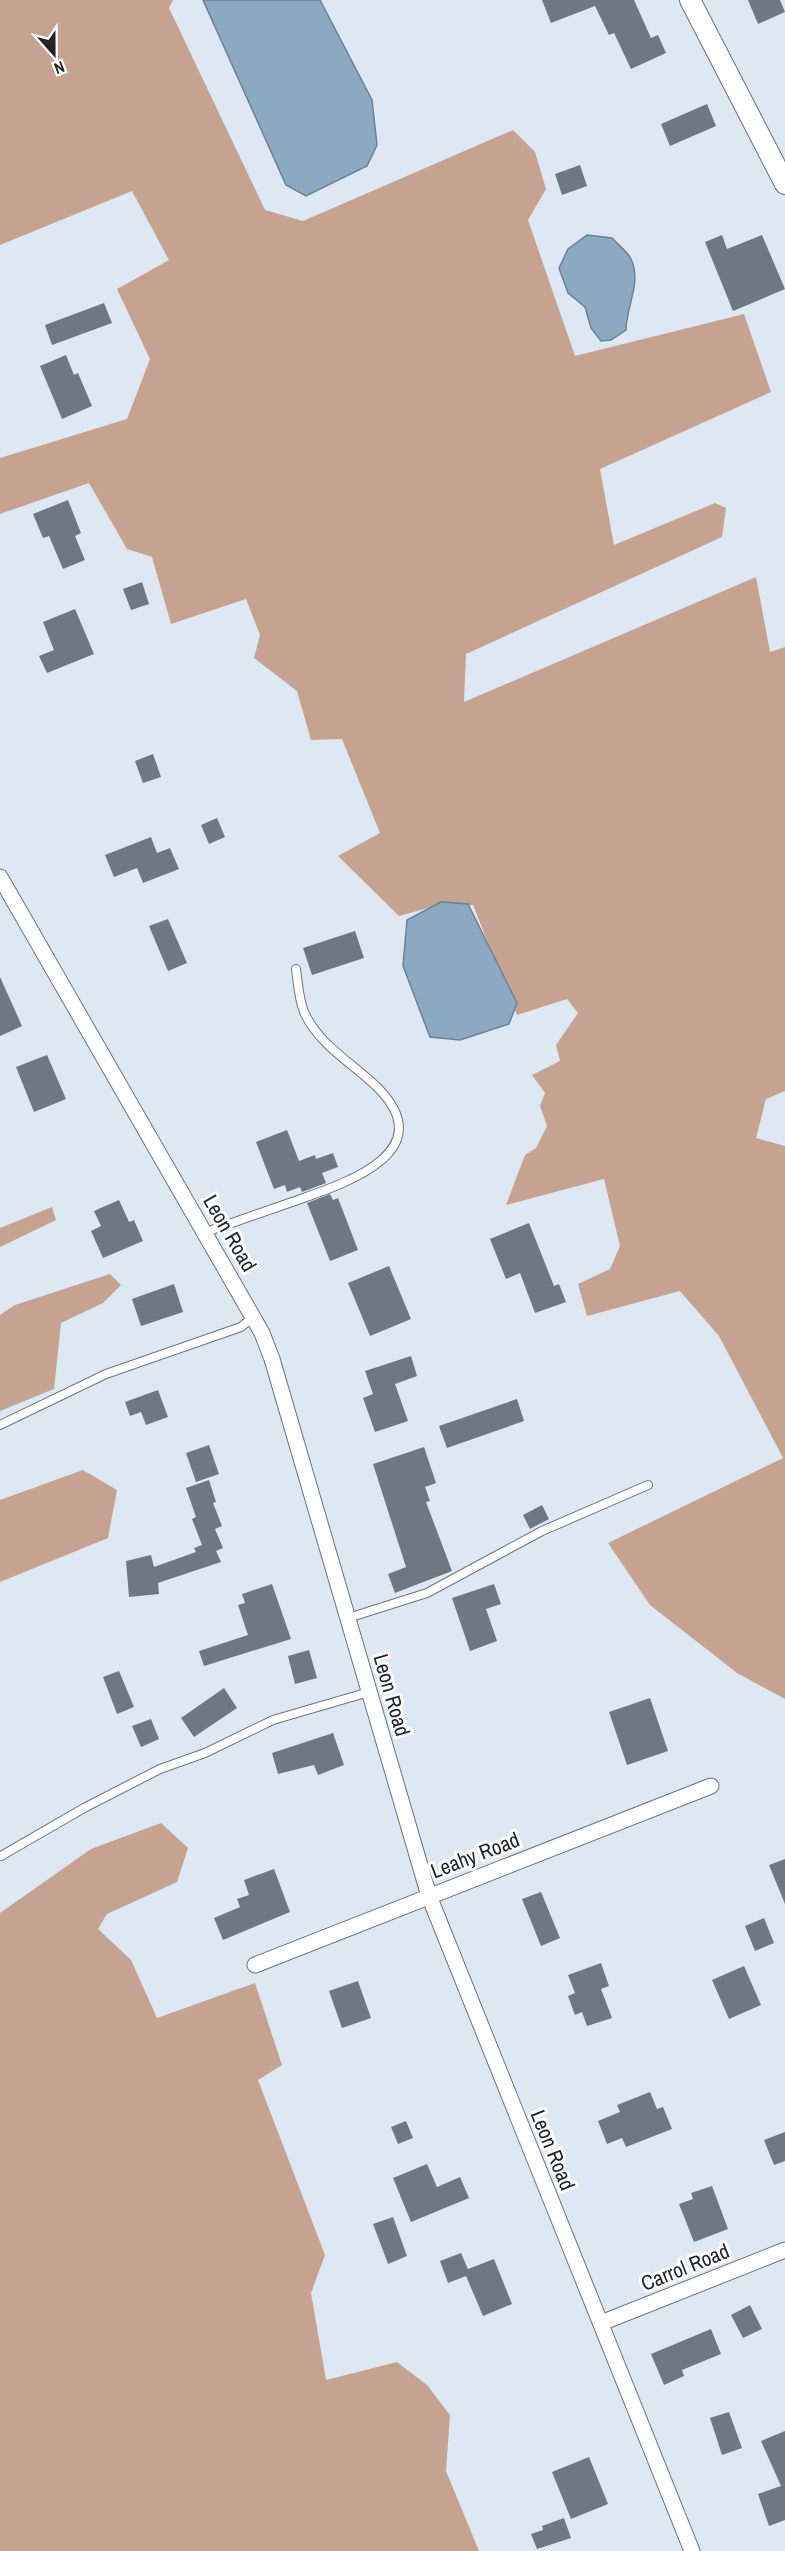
<svg xmlns="http://www.w3.org/2000/svg" width="785" height="2551" font-family="'Archivo Narrow',sans-serif">
	<style>
		.forest { fill: #c6a391 }
		.water { fill: #8ca9c2; stroke: #6c8194; stroke-width: 1.5 }
		.building { fill: #6e7882 }
		.lines { fill: none; stroke-linecap: round; stroke-linejoin: round }
		.service-casing { stroke: #6a757e; stroke-width: 10 }
		.minor-casing { stroke: #6a757e; stroke-width: 17 }
		.tertiary-casing { stroke: #6a757e; stroke-width: 22 }
		.service { stroke: #fff; stroke-width: 8 }
		.minor { stroke: #fff; stroke-width: 15 }
		.tertiary { stroke: #fff; stroke-width: 20 }
		.labels { text-anchor: middle; dominant-baseline: central; stroke-width: 6; stroke-linejoin: round; paint-order: stroke }
		.street-label { font-size: 21px; fill: #202428; stroke: #fff }
	</style>
	<rect width="100%" height="100%" fill="#dde8f3"/>
	<g class="forest">
		<polygon points="0,0 173,0 169,8 265,210 303,221 513,130 535,152 546,189 528,220 575,356 744,314 771,392 600,469 614,545 715,503 726,508 722,537 466,654 464,702 756,577 770,652 785,647 785,1091 766,1099 756,1138 785,1146 785,1699 737,1673 650,1605 608,1543 783,1458 719,1336 680,1291 587,1316 578,1284 610,1269 620,1246 604,1179 506,1205 525,1155 536,1148 547,1126 540,1106 545,1093 532,1075 560,1061 556,1045 578,1013 567,999 517,1015 473,905 439,905 399,916 338,856 380,833 342,739 311,740 297,691 254,658 260,635 246,599 171,624 152,557 127,549 89,483 0,514 0,458 127,419 150,359 117,289 169,260 132,191 0,245"/>
		<polygon points="52,1207 56,1220 0,1247 0,1228"/>
		<polygon points="110,1274 121,1285 103,1303 61,1323 54,1389 0,1411 0,1315 15,1305"/>
		<polygon points="83,1470 117,1490 108,1538 0,1582 0,1500"/>
		<polygon points="161,1823 188,1848 177,1882 107,1914 98,1929 131,1960 157,2018 255,1983 282,2065 258,2080 325,2255 311,2293 326,2380 397,2362 427,2385 450,2415 446,2471 479,2551 0,2551 0,1913 91,1849"/>
	</g>
	<g class="water">
		<polygon points="203,0 320,0 372,100 377,145 367,166 306,196 286,185"/>
		<path d="M587,235L612,238C617,244 628,252 631,259C642,282 626,307 626,330L611,340L601,341L591,328L585,307L568,293L559,268L568,249Z"/>
		<polygon points="441,902 468,904 517,1003 509,1024 460,1040 430,1037 403,966 407,920"/>
	</g>
	<g class="building">
		<polygon points="542,0 634,0 651,38 658,35 666,53 631,69 614,33 609,35 595,6 551,23"/>
		<polygon points="748,0 780,0 785,12 758,24"/>
		<polygon points="707,104 716,126 670,146 661,124"/>
		<polygon points="580,165 587,186 562,195 555,174"/>
		<polygon points="722,235 727,249 762,235 785,289 733,311 705,242"/>
		<polygon points="104,303 112,323 52,345 45,325"/>
		<polygon points="66,355 74,375 78,373 92,406 62,419 40,366"/>
		<polygon points="68,500 81,533 75,536 85,560 63,569 49,536 43,538 33,514"/>
		<polygon points="142,582 149,604 131,610 123,589"/>
		<polygon points="75,609 94,654 47,673 39,656 54,650 43,622"/>
		<polygon points="153,754 161,777 143,783 135,761"/>
		<polygon points="217,818 225,837 209,844 201,825"/>
		<polygon points="151,837 157,853 170,848 179,869 143,883 137,868 114,877 105,855"/>
		<polygon points="168,919 187,963 168,971 149,926"/>
		<polygon points="355,931 364,958 312,975 303,948"/>
		<polygon points="0,977 22,1026 0,1036"/>
		<polygon points="47,1055 66,1099 34,1112 16,1067"/>
		<polygon points="287,1130 299,1161 315,1155 316,1159 333,1153 338,1167 322,1173 326,1183 302,1192 300,1187 287,1192 285,1185 274,1189 256,1142"/>
		<polygon points="330,1194 333,1200 338,1198 358,1250 330,1261 307,1203"/>
		<polygon points="119,1200 129,1222 134,1220 143,1241 103,1258 91,1231 101,1226 94,1211"/>
		<polygon points="529,1223 554,1286 559,1284 566,1302 535,1313 520,1273 506,1279 490,1239"/>
		<polygon points="389,1266 411,1319 370,1336 348,1283"/>
		<polygon points="174,1284 183,1312 141,1326 132,1299"/>
		<polygon points="411,1356 417,1376 395,1384 408,1421 375,1432 363,1398 373,1394 365,1371"/>
		<polygon points="158,1390 168,1417 146,1425 141,1412 130,1416 125,1402"/>
		<polygon points="517,1399 524,1421 447,1448 439,1426"/>
		<polygon points="209,1445 219,1474 196,1482 186,1453"/>
		<polygon points="424,1447 436,1483 425,1487 430,1501 426,1502 452,1571 395,1593 388,1574 406,1567 373,1464"/>
		<polygon points="209,1480 216,1502 213,1503 222,1526 215,1529 223,1548 216,1551 221,1562 158,1583 159,1594 129,1597 126,1561 151,1555 154,1567 196,1552 194,1548 202,1545 192,1519 196,1517 186,1488"/>
		<polygon points="542,1505 549,1519 530,1529 523,1515"/>
		<polygon points="272,1584 291,1639 204,1666 199,1651 248,1635 238,1605 245,1603 242,1594"/>
		<polygon points="494,1584 501,1604 486,1609 497,1641 470,1651 452,1598"/>
		<polygon points="309,1650 317,1678 295,1684 288,1656"/>
		<polygon points="119,1671 134,1707 117,1714 103,1677"/>
		<polygon points="224,1688 237,1708 194,1737 181,1718"/>
		<polygon points="650,1698 668,1751 627,1765 609,1712"/>
		<polygon points="151,1719 159,1739 141,1747 132,1726"/>
		<polygon points="333,1733 344,1765 318,1775 314,1765 278,1774 272,1753"/>
		<polygon points="785,1859 785,1904 769,1865"/>
		<polygon points="274,1869 290,1912 223,1940 214,1918 240,1907 237,1899 249,1895 244,1880"/>
		<polygon points="541,1892 560,1938 541,1946 522,1899"/>
		<polygon points="764,1918 774,1943 755,1951 745,1926"/>
		<polygon points="601,1963 609,1986 601,1989 612,2018 587,2026 582,2012 575,2015 568,1996 575,1993 568,1975"/>
		<polygon points="744,1966 761,2005 729,2019 712,1980"/>
		<polygon points="358,1981 371,2018 342,2028 329,1991"/>
		<polygon points="650,2092 657,2109 663,2107 672,2129 626,2147 622,2138 607,2144 598,2121 620,2112 617,2105"/>
		<polygon points="406,2121 413,2138 398,2144 391,2127"/>
		<polygon points="785,2132 785,2161 774,2165 764,2140"/>
		<polygon points="427,2164 437,2187 460,2177 469,2198 411,2222 393,2178"/>
		<polygon points="712,2186 728,2229 694,2242 679,2204 693,2199 691,2193"/>
		<polygon points="393,2217 407,2256 388,2264 373,2224"/>
		<polygon points="461,2253 468,2269 494,2259 512,2304 483,2316 466,2276 448,2283 440,2261"/>
		<polygon points="750,2305 762,2329 743,2338 731,2315"/>
		<polygon points="711,2329 721,2354 682,2370 684,2376 664,2385 651,2354"/>
		<polygon points="729,2412 742,2448 722,2455 710,2418"/>
		<polygon points="785,2431 785,2520 769,2526 758,2494 781,2486 761,2441"/>
		<polygon points="589,2457 608,2504 571,2519 552,2472"/>
		<polygon points="564,2518 571,2538 537,2549 531,2534 543,2530 542,2526"/>
	</g>
	<g class="lines">
		<defs>
			<g id="service">
				<path d="M206,1232C235,1222 264,1212 292,1202C340,1185 443,1154 378,1088C354,1064 320,1046 305,1014C299,1002 298,983 296,969"/>
				<polyline points="0,1425 106,1374 241,1327 253,1317"/>
				<polyline points="348,1618 427,1593 542,1531 648,1485"/>
				<polyline points="1,1856 84,1808 160,1769 205,1753 273,1720 369,1692"/>
			</g>
			<g id="minor">
				<polyline points="0,877 262,1333 272,1359 429,1896 692,2551"/>
				<polyline points="255,1965 711,1786"/>
				<polyline points="601,2323 785,2250"/>
			</g>
			<polyline id="tertiary" points="690,0 785,184"/>
		</defs>
		<use href="#service" class="service-casing"/>
		<use href="#minor" class="minor-casing"/>
		<use href="#tertiary" class="tertiary-casing"/>
		<use href="#service" class="service"/>
		<use href="#minor" class="minor"/>
		<use href="#tertiary" class="tertiary"/>
	</g>
	<g class="labels">
		<g class="street-label">
			<text transform="translate(230 1233) rotate(60)">Leon Road</text>
			<text transform="translate(392 1695) rotate(74)">Leon Road</text>
			<text transform="translate(475 1855) rotate(-21)">Leahy Road</text>
			<text transform="translate(553 2150) rotate(68)">Leon Road</text>
			<text transform="translate(685 2267) rotate(-22)">Carrol Road</text>
		</g>
	</g>
	<g transform="translate(54 54) rotate(159)" stroke="#ffffff" stroke-width="4.5" paint-order="stroke">
	<path d="M0-4.5L10 22L0 15L-10 22Z" fill="#202428"/>
	<text y="-9" font-size="16" font-weight="bold" text-anchor="middle" fill="#202428">N</text>
	</g>
</svg>
